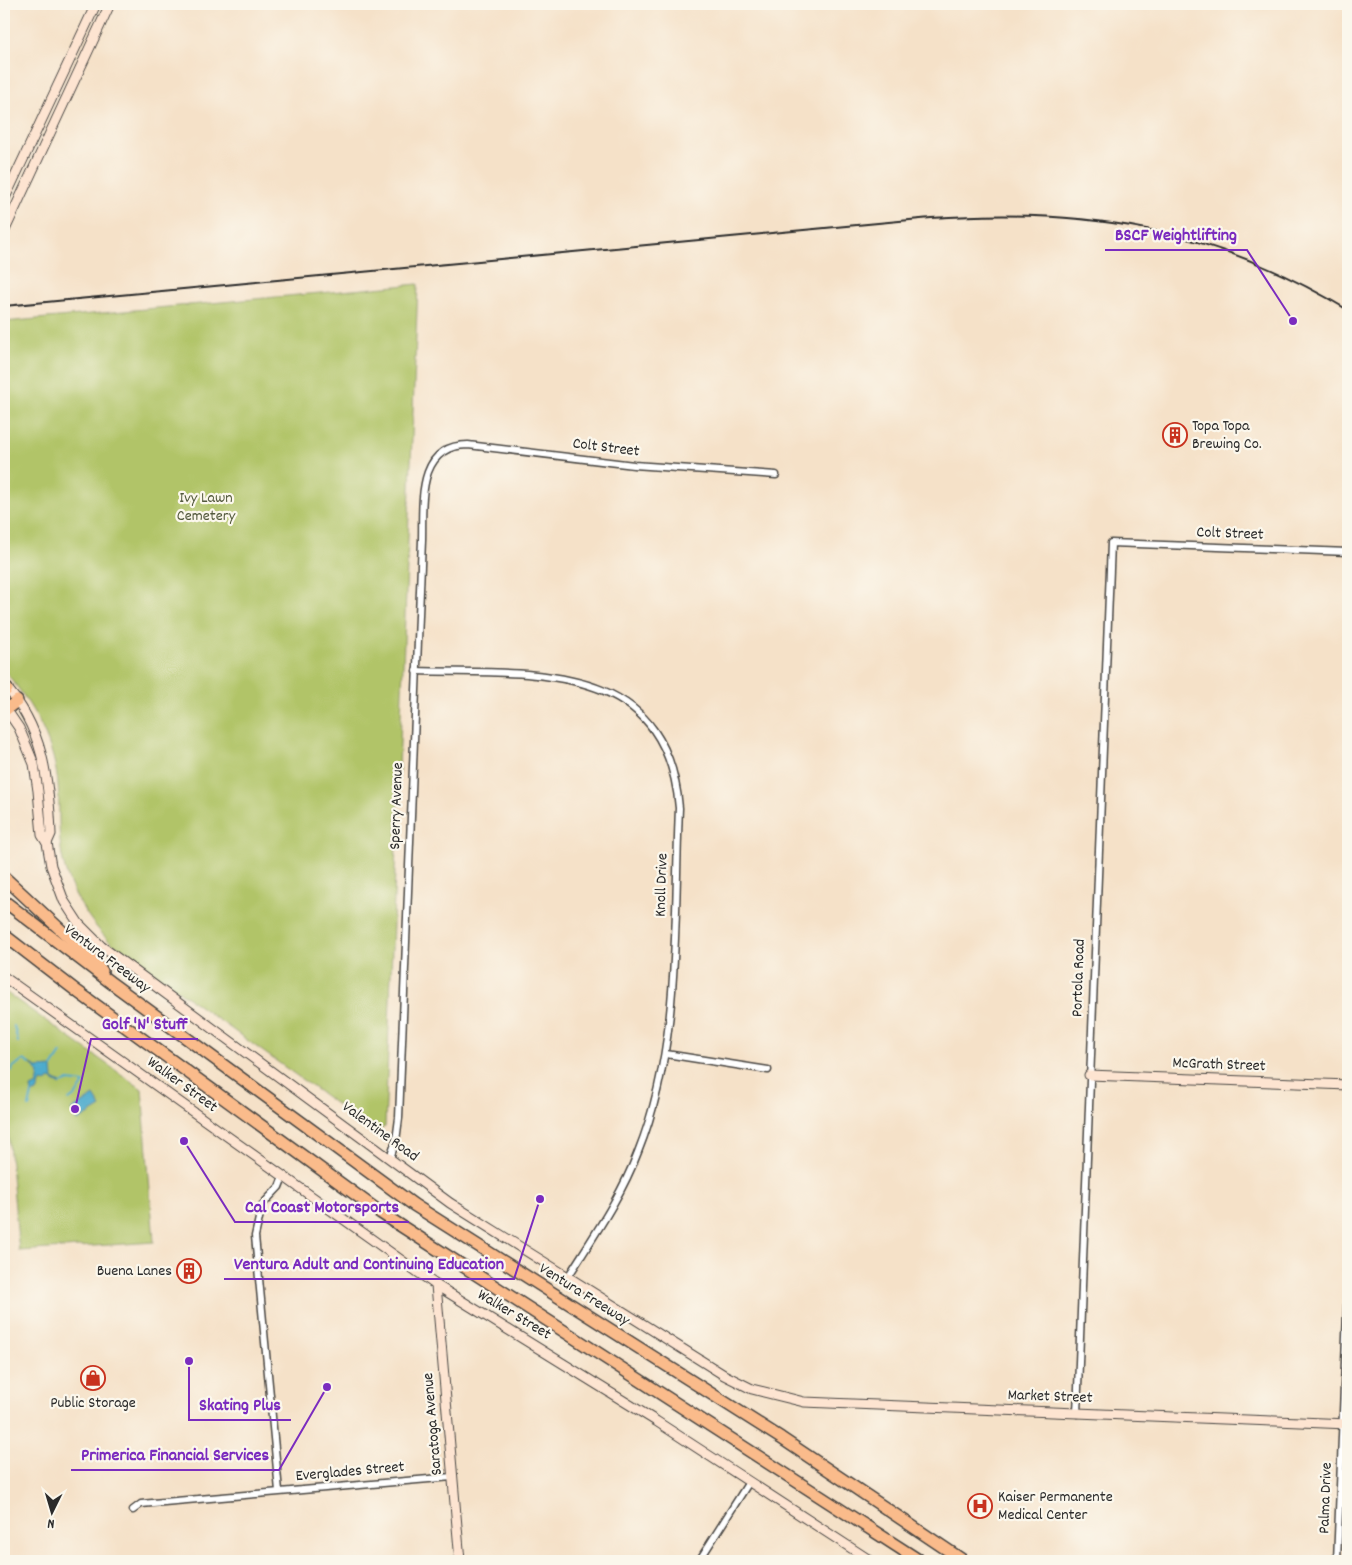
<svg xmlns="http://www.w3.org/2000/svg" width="1352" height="1565" font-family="Dekko,sans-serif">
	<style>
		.green { fill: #b1c468; stroke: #6e784a }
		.water { fill: #4eabcd; stroke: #3c6b7c }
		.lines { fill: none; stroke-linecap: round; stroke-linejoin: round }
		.stream { stroke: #4eabcd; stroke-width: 2 }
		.street-casing { stroke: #494643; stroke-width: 9 }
		.secondary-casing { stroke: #494643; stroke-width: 11 }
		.highway-casing { stroke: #494643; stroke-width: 14 }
		.street { stroke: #fff; stroke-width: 6 }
		.secondary { stroke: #fde4d1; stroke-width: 9 }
		.highway { stroke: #fabb8b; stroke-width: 11 }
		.rail { stroke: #2b2b2b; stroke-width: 2 }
		.labels { text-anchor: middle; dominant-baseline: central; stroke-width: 4.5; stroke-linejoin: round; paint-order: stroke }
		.poi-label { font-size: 16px; fill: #2b2b2b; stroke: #fbf7ec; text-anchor: start }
		.street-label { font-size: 16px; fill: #2b2b2b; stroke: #fbf7ec }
		.park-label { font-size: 16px; fill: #53593d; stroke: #fbf7ec }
		.leader { fill: none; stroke: #7b2cbf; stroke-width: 2 }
		.callout-dot { fill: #7b2cbf; stroke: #fbf7ec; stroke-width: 2 }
		.callout-label { font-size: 18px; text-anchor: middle; font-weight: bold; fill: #7b2cbf; stroke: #fbf7ec; stroke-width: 4.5; stroke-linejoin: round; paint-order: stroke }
	</style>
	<rect width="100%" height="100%" fill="#fbf7ec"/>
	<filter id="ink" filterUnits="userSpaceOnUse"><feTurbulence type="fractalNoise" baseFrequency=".02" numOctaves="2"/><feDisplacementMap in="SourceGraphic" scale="10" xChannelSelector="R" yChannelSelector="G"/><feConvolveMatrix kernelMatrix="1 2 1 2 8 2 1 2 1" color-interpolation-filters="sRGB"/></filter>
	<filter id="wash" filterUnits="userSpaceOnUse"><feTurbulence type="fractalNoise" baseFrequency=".0096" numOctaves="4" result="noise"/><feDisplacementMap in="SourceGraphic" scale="20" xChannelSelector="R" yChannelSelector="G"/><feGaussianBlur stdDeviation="1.12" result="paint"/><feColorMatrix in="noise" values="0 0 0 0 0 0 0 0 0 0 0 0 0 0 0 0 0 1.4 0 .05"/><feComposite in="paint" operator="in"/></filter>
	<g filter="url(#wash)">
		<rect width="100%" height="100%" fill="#f5e1c8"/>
		<g class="green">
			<path d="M418,284L385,1127L374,1131L110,942C86,918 65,884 61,849C57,823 61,796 56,770C49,732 28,699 4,670V322Z"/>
			<polygon points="4,991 142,1089 154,1242 19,1251 4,1089"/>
		</g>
		<g class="water">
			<polygon points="30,1063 37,1068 52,1067 53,1079 61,1083 61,1085 50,1079 45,1083 41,1082 37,1092 32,1094 31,1088 37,1085 39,1073"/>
			<polygon points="94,1096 101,1107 78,1121 71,1110"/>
		</g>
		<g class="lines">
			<g class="stream">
				<polyline points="14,1026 18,1042"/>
				<polyline points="52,1067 61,1053"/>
				<polyline points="12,1071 13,1067 24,1060 30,1064"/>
				<polyline points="61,1084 69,1081 84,1083 76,1095 69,1100"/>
				<polyline points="29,1107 32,1093"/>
			</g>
		</g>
	</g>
	<g filter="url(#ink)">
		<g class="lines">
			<defs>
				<g id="street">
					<path d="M416,671C529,675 666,656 679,808C674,922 681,1045 638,1152C621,1197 593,1237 568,1277"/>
					<polyline points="666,1054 768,1070"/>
					<path d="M390,1158L396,1141L399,1118L422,540C423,504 416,445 468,445L634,465L776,475"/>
					<polyline points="1077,1414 1111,543 1348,552"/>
					<polyline points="279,1491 255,1236 262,1205 279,1187 283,1177"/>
					<polyline points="133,1510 141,1504 452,1477"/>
					<polyline points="699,1561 749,1482"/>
					<polyline points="1337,1561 1348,1287"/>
				</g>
				<g id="secondary">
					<polyline points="4,200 96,4"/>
					<polyline points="4,232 110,4"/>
					<path d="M4,685C43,726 49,780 51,834L47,843"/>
					<polyline points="4,706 19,728 34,764 38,791 42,835 47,843 51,866 64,901 79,924 101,946 450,1203 724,1375 752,1389 804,1402 1348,1424"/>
					<polyline points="4,977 436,1285 656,1421 871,1561"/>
					<polyline points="1089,1075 1348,1085"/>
					<polyline points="436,1285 460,1561"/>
				</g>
				<g id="highway">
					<polyline points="4,692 7,689"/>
					<polyline points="4,711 17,701"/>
					<polyline points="4,877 93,960 102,971"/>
					<polyline points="4,901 110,982 414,1205 781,1438 964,1561"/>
					<polyline points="4,935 78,992 381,1213 920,1561"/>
				</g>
			</defs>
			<use href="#street" class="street-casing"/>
			<use href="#secondary" class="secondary-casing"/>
			<use href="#highway" class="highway-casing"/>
			<use href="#street" class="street"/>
			<use href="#secondary" class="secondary"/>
			<use href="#highway" class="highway"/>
			<path class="rail" d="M4,306L931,218C1088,207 1212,228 1348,310"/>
		</g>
	</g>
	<defs>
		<symbol id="building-ring" viewBox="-11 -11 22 22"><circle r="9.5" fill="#fbf7ec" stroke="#c8321e" stroke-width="1.5"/><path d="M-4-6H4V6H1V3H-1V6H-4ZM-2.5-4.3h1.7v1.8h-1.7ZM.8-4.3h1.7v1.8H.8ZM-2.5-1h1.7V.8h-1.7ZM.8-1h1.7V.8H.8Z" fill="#c8321e"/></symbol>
		<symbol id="shop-ring" viewBox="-11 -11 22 22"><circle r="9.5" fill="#fbf7ec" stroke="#c8321e" stroke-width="1.5"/><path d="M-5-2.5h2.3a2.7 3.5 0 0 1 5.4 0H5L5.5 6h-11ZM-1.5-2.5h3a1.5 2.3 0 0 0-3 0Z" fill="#c8321e"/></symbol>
		<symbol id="hospital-ring" viewBox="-11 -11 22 22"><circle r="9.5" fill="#fbf7ec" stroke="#c8321e" stroke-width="1.5"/><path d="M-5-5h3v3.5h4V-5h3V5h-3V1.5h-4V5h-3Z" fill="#c8321e"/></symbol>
	</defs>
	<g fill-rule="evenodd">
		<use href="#building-ring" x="1161" y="421" width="28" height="28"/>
		<use href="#building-ring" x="175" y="1257" width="28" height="28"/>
		<use href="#shop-ring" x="79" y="1364" width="28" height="28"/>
		<use href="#hospital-ring" x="966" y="1492" width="28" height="28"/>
	</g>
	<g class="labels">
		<g class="poi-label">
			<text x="1192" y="426">Topa Topa<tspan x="1192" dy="18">Brewing Co.</tspan></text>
			<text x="172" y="1271" text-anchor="end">Buena Lanes</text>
			<text x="93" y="1403" text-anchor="middle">Public Storage</text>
			<text x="998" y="1497">Kaiser Permanente<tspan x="998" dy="18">Medical Center</tspan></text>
		</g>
		<g class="street-label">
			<text transform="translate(606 448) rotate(7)">Colt Street</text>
			<text transform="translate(1230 534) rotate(2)">Colt Street</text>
			<text transform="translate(397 806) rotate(-88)">Sperry Avenue</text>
			<text transform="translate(662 885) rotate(-88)">Knoll Drive</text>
			<text transform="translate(107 959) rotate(37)">Ventura Freeway</text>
			<text transform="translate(1079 978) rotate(-88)">Portola Road</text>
			<text transform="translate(1219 1065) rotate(2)">McGrath Street</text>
			<text transform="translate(182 1085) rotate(36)">Walker Street</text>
			<text transform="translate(380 1132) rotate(36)">Valentine Road</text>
			<text transform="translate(584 1295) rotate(32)">Ventura Freeway</text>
			<text transform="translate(514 1315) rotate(31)">Walker Street</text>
			<text transform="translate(1050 1397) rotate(2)">Market Street</text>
			<text transform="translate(433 1424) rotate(-95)">Saratoga Avenue</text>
			<text transform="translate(350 1472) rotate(-5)">Everglades Street</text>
			<text transform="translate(1326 1498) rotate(-88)">Palma Drive</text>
		</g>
		<g class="park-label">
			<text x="206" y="498">Ivy Lawn<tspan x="206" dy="18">Cemetery</tspan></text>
		</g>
	</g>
	<path class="leader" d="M1293 321L1247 250H1105M75 1109L91 1039H198M184 1141L235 1222H409M540 1199L514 1279H224M189 1361L189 1420H291M327 1387L279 1470H71"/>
	<g class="callout-dot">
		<circle cx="1293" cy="321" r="5"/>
		<circle cx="75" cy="1109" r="5"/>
		<circle cx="184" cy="1141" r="5"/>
		<circle cx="540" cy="1199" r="5"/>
		<circle cx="189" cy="1361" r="5"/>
		<circle cx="327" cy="1387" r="5"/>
	</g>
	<g class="callout-label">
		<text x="1176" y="240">BSCF Weightlifting</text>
		<text x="145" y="1029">Golf 'N' Stuff</text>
		<text x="322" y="1212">Cal Coast Motorsports</text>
		<text x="369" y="1269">Ventura Adult and Continuing Education</text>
		<text x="240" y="1410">Skating Plus</text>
		<text x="175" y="1460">Primerica Financial Services</text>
	</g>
	<rect width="1352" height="1565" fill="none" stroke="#fbf7ec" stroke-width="20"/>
	<g transform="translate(52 1512) rotate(185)" stroke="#fbf7ec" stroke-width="4" paint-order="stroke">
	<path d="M0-4L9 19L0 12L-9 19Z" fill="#2b2b2b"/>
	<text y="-8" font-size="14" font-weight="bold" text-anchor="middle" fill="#2b2b2b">N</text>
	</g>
</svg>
